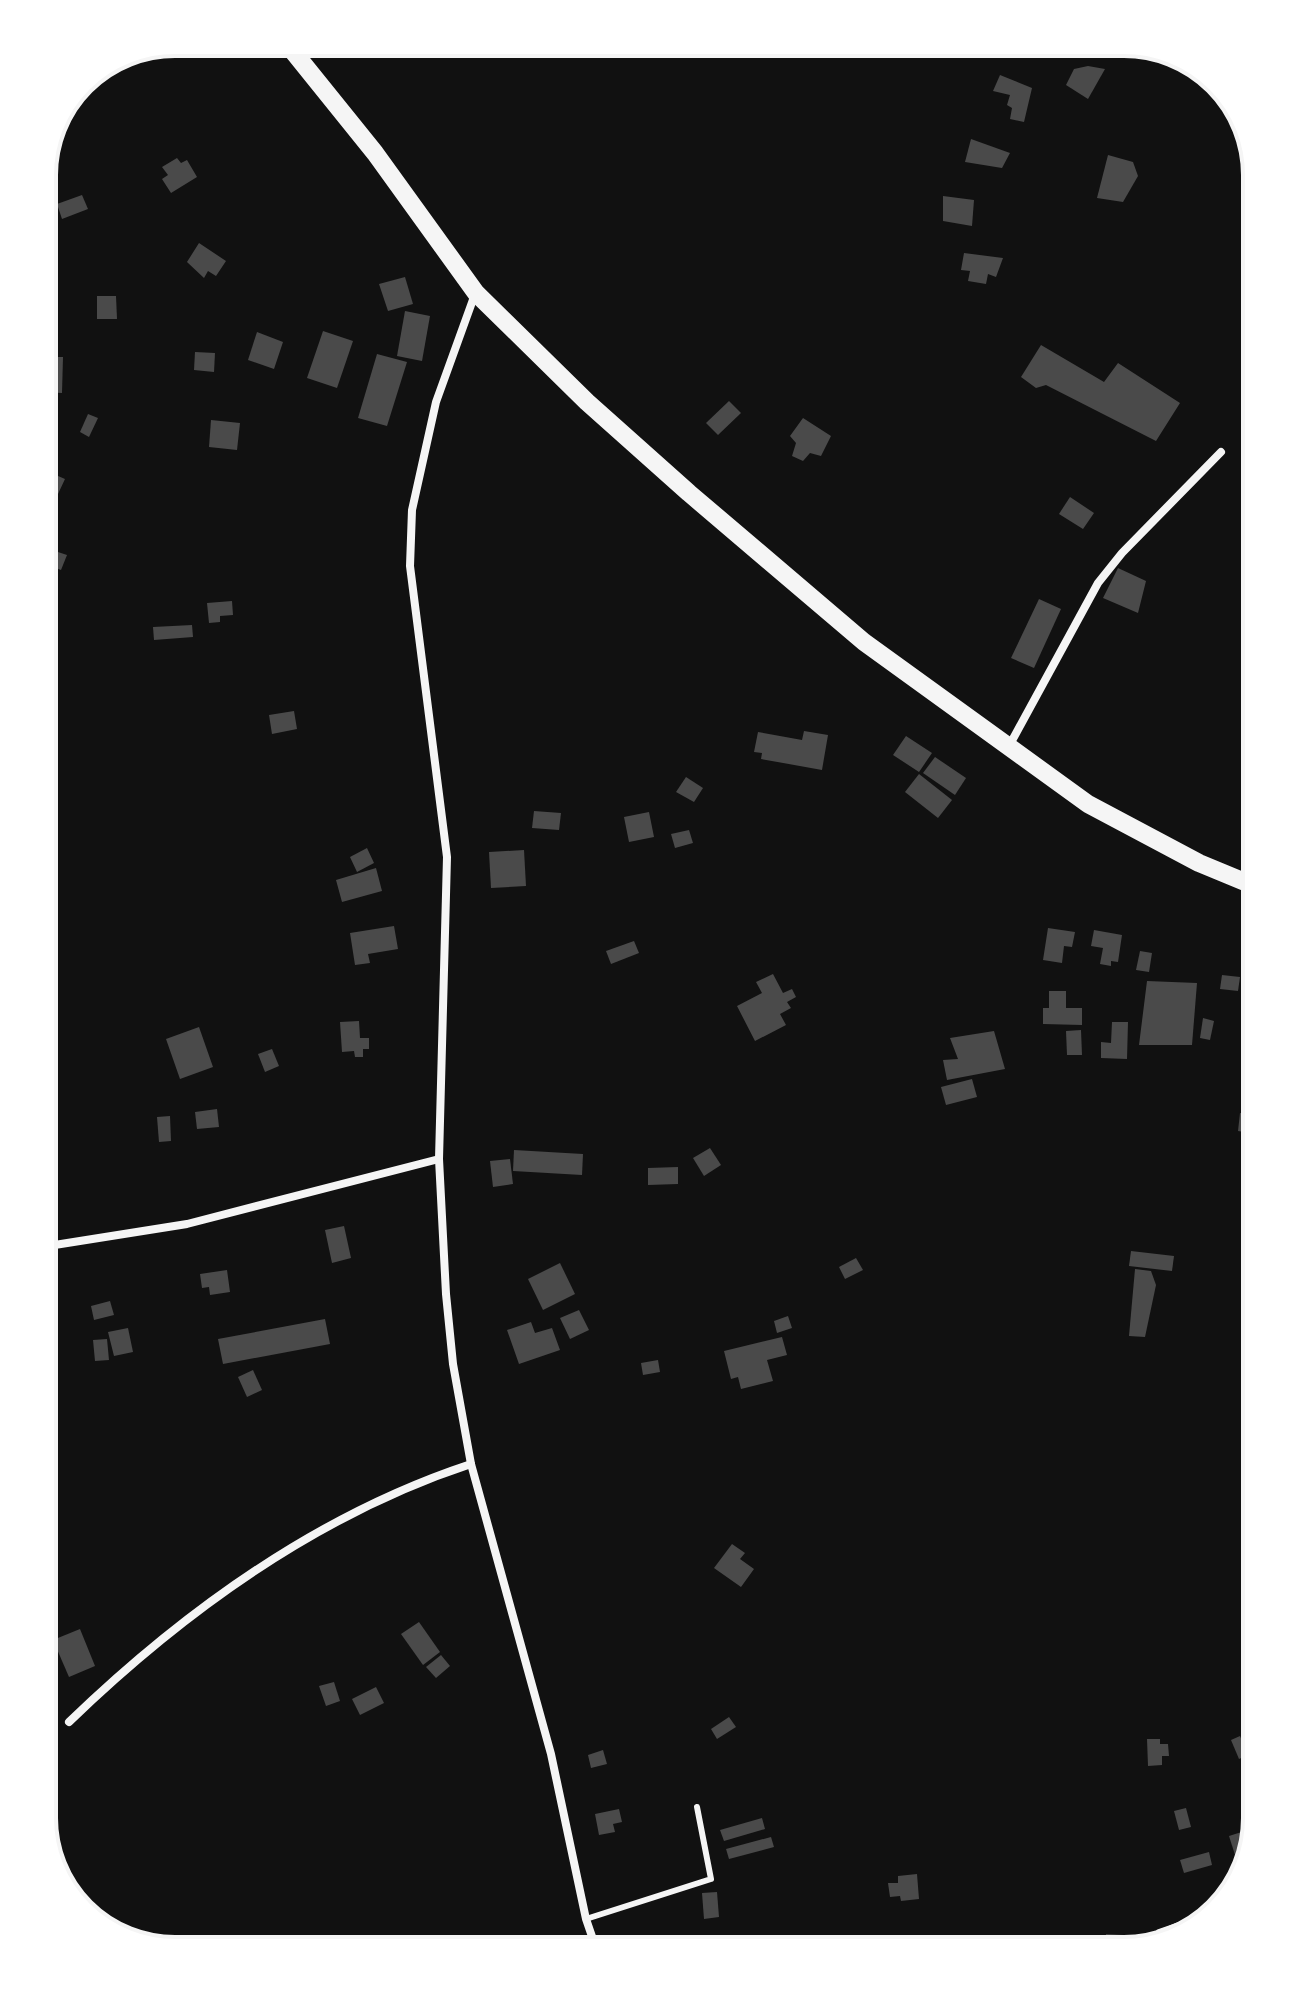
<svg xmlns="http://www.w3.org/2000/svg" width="1299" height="1993" font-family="'PT Sans',sans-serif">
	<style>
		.building { fill: #4a4a4a }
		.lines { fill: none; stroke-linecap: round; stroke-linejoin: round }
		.service { stroke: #f5f5f5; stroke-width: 6 }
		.minor { stroke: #f5f5f5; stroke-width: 8 }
		.primary { stroke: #f5f5f5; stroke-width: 18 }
		.rim { fill: none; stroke: #f5f5f5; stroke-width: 4 }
	</style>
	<rect width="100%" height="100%" fill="#111"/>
	<g class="building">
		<polygon points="1088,66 1105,69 1088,99 1066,85 1074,69"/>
		<polygon points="1000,75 1032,88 1024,122 1010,119 1012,108 1007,105 1010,95 993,91"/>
		<polygon points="971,139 1010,153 1002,168 965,162"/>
		<polygon points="1108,155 1133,162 1138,176 1123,202 1097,198"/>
		<polygon points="177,158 181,163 187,160 197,177 171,193 162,179 168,175 162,167"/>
		<polygon points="82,195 88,209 62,219 57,204"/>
		<polygon points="943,196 974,200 972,226 943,221"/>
		<polygon points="199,243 226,261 216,276 208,271 204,278 187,262"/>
		<polygon points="964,253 1003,258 996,277 988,274 986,284 968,281 970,271 961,270"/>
		<polygon points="405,277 413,304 388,311 379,284"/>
		<polygon points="97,296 116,296 117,319 97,319"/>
		<polygon points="405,311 430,316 422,361 397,356"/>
		<polygon points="323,331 353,341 337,388 307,378"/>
		<polygon points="257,332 283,342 274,369 248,360"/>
		<polygon points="1041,345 1104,382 1118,363 1180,403 1156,441 1046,385 1036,388 1021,377"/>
		<polygon points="195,352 215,353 214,372 194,370"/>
		<polygon points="377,354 407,362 387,426 358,418"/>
		<polygon points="42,357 63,357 62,393 42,392"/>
		<polygon points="729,401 741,413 718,435 706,423"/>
		<polygon points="88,414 98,418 89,437 80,432"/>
		<polygon points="803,418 831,436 821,456 810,453 803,461 792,456 796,443 790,436"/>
		<polygon points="211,420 240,423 237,450 209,447"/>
		<polygon points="42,469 65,479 58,494 53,492 50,500 42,497"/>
		<polygon points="1070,497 1094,513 1083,529 1059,514"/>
		<polygon points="43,547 67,555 61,570 42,563"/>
		<polygon points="1118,568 1146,581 1138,613 1103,598"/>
		<polygon points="1039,599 1061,609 1034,668 1011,658"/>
		<polygon points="232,601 233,615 220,616 220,622 209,623 207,603"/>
		<polygon points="192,625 193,637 154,640 153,627"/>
		<polygon points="294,711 297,729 272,734 269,715"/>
		<polygon points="804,731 828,735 822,770 761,759 762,753 754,752 758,732 802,740"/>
		<polygon points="906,736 932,753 919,772 893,755"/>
		<polygon points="935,757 966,778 955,795 923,773"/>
		<polygon points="919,774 952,800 938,818 905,792"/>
		<polygon points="686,777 703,788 694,802 676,792"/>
		<polygon points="534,811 561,813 559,830 532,828"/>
		<polygon points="649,812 654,837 629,842 624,817"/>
		<polygon points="689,830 693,843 675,848 671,834"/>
		<polygon points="367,848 374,863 357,872 350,857"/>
		<polygon points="524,850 526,886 491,888 489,852"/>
		<polygon points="376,868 382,891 342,902 336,880"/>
		<polygon points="394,926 398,949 368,954 370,963 355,965 350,933"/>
		<polygon points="1048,928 1075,932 1072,947 1064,946 1062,963 1043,960"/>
		<polygon points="1094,930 1122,935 1118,962 1111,961 1111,966 1100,964 1103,948 1091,946"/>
		<polygon points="634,941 639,953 611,964 606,951"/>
		<polygon points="1140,951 1152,953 1149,972 1136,970"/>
		<polygon points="773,974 783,993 792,989 796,997 787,1002 791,1008 780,1014 786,1025 755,1041 737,1006 762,993 756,982"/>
		<polygon points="1222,975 1240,977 1238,991 1220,989"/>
		<polygon points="1147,981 1197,983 1192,1045 1139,1045"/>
		<polygon points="1049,991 1066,991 1066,1008 1082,1008 1082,1025 1043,1024 1043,1008 1049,1008"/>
		<polygon points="1203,1018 1214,1021 1210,1040 1200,1038"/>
		<polygon points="359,1021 360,1038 369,1038 369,1049 363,1049 363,1057 355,1057 354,1051 342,1052 340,1022"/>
		<polygon points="1112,1022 1128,1022 1127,1059 1101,1058 1101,1042 1111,1043"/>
		<polygon points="199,1027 213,1067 180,1079 166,1039"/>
		<polygon points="1081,1030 1082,1055 1067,1055 1066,1031"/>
		<polygon points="994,1031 1005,1069 947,1080 943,1060 958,1059 950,1038"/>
		<polygon points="272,1049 279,1066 265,1072 258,1054"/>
		<polygon points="972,1079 977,1097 946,1105 941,1087"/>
		<polygon points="217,1109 219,1127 197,1129 195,1112"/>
		<polygon points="1252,1110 1257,1110 1257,1134 1238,1131 1240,1113 1251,1114"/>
		<polygon points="170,1116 171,1141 159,1142 157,1117"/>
		<polygon points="710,1148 721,1165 704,1176 693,1158"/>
		<polygon points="514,1150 583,1154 582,1175 513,1171"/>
		<polygon points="510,1159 513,1184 493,1187 490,1161"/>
		<polygon points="678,1167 678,1184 648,1185 648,1168"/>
		<polygon points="344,1226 351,1258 332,1263 325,1230"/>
		<polygon points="1131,1251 1174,1256 1172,1271 1129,1266"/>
		<polygon points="856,1258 863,1270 845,1279 839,1267"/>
		<polygon points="560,1263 575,1294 543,1310 528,1279"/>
		<polygon points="1135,1269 1151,1271 1156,1285 1145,1337 1129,1336"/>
		<polygon points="227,1270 230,1292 210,1295 209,1287 202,1288 200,1274"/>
		<polygon points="110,1301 114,1315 94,1320 91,1306"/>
		<polygon points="579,1310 589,1330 570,1339 560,1318"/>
		<polygon points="788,1316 792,1328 777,1333 774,1321"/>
		<polygon points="325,1319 330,1344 223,1364 218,1339"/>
		<polygon points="531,1322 535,1333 552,1328 560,1350 519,1364 507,1330"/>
		<polygon points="128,1328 133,1352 114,1356 108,1332"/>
		<polygon points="782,1337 787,1355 767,1360 773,1381 741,1389 738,1377 731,1379 724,1351"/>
		<polygon points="107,1339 109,1360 95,1361 93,1340"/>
		<polygon points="658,1360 660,1372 643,1375 641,1363"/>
		<polygon points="253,1370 262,1390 247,1397 238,1377"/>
		<polygon points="732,1544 745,1553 740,1559 754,1569 741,1587 714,1568"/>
		<polygon points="419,1622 440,1652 423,1665 401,1634"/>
		<polygon points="80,1629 95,1666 69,1677 53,1640"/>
		<polygon points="441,1655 450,1666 436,1678 426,1667"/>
		<polygon points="334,1682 340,1701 326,1706 319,1686"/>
		<polygon points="376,1687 384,1703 360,1715 352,1699"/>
		<polygon points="729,1717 736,1727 717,1739 711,1729"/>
		<polygon points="1240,1736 1248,1755 1239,1759 1231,1740"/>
		<polygon points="1147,1739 1160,1739 1160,1744 1168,1744 1169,1756 1162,1756 1162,1765 1148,1766"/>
		<polygon points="603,1750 607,1764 591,1768 588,1755"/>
		<polygon points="1186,1808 1191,1827 1179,1830 1174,1811"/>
		<polygon points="619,1809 622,1822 613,1824 615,1832 599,1835 595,1814"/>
		<polygon points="762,1818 765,1829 724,1841 720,1830"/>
		<polygon points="1254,1828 1248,1851 1235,1855 1229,1836"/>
		<polygon points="771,1837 774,1847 729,1859 726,1849"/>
		<polygon points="1209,1852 1212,1865 1184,1873 1180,1860"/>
		<polygon points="917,1874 919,1899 901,1901 900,1896 890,1897 888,1883 898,1883 898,1876"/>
		<polygon points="717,1892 719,1917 704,1919 702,1893"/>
		<polygon points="1106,1934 1124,1935 1123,1951 1105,1951"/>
	</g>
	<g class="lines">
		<g class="service">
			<polyline points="586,1919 711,1879 697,1807"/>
			<polyline points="1159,1932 1208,1915"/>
		</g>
		<g class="minor">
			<polyline points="475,294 436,402 412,510 410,566 447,857 439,1159 446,1294 453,1364 471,1464 551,1754 586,1919 597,1951"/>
			<polyline points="1008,748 1098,583 1122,553 1221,452"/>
			<polyline points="42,1247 187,1224 439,1159"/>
			<path d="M69,1722C183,1612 319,1514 471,1464"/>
		</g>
		<polyline class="primary" points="292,50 375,153 476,293 587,402 689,493 864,642 1088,804 1199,863 1257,887"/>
	</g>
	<path d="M0 0H1299V1993H0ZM175 56H1124A119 119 0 0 1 1243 175V1818A119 119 0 0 1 1124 1937H175A119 119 0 0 1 56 1818V175A119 119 0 0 1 175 56Z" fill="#fff" fill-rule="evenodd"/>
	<path class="rim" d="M175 56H1124A119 119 0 0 1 1243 175V1818A119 119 0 0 1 1124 1937H175A119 119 0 0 1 56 1818V175A119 119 0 0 1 175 56Z"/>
</svg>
